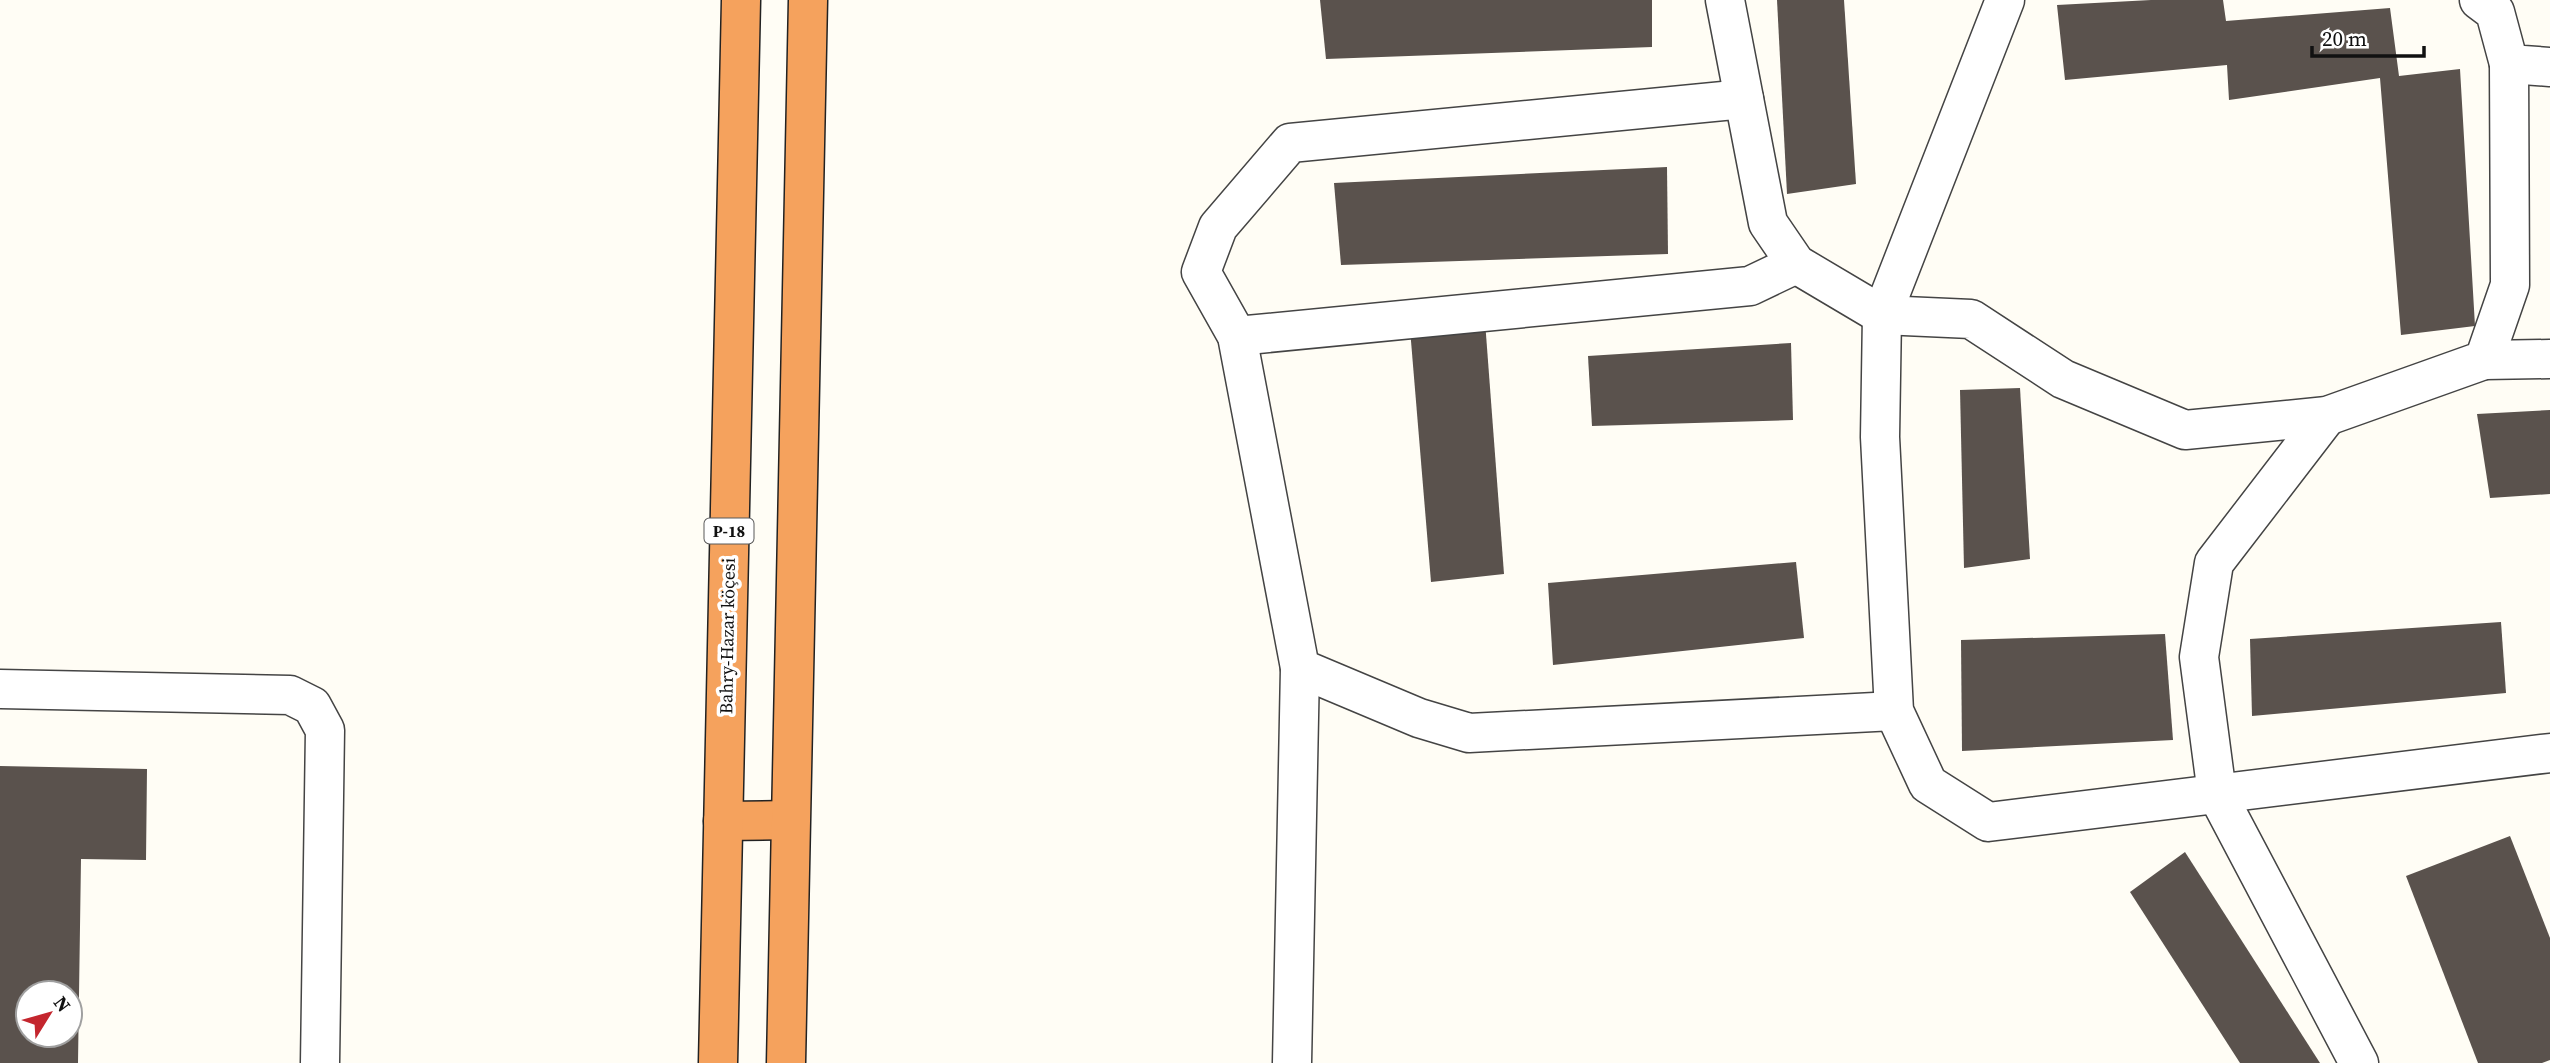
<svg xmlns="http://www.w3.org/2000/svg" width="2550" height="1063" font-family="'Source Serif 4',serif">
	<style>
		.building { fill: #5a524d; fill-rule: evenodd }
		.lines { fill: none; stroke-linecap: round; stroke-linejoin: round }
		.minor-casing { stroke: #444; stroke-width: 41 }
		.highway-casing { stroke: #222; stroke-width: 41 }
		.minor { stroke: #fff; stroke-width: 38 }
		.highway { stroke: #f5a25d; stroke-width: 38 }
		.labels { text-anchor: middle; dominant-baseline: central; stroke-width: 7; stroke-linejoin: round; paint-order: stroke }
		.shield { fill: #fff; stroke: #585858; stroke-width: 2 }
		.shield-label { font-size: 16px; font-weight: bold; fill: #111 }
		.street-label { font-size: 18px; fill: #111; stroke: #fff }
	</style>
	<rect width="100%" height="100%" fill="#fffdf5"/>
	<g class="building">
		<polygon points="1320,0 1652,0 1652,47 1326,59"/>
		<polygon points="1777,0 1844,0 1856,184 1787,194"/>
		<polygon points="2151,0 2223,0 2226,21 2390,8 2399,76 2460,69 2475,326 2401,335 2380,78 2229,100 2227,65 2065,80 2057,5"/>
		<polygon points="1667,167 1668,254 1341,265 1334,183"/>
		<polygon points="1485,321 1504,574 1431,582 1410,329"/>
		<polygon points="1791,343 1793,420 1592,426 1588,356"/>
		<polygon points="2020,388 2030,559 1964,568 1960,390"/>
		<polygon points="2550,410 2550,494 2490,498 2477,414"/>
		<polygon points="1796,562 1804,638 1553,665 1548,583"/>
		<polygon points="2501,622 2506,693 2252,716 2250,639"/>
		<polygon points="2165,634 2173,740 1962,751 1961,640"/>
		<path d="M0,766L147,769L146,860L81,859L78,1063H0ZM28,993H70V1035H28Z"/>
		<polygon points="2510,836 2550,938 2550,1060 2542,1063 2478,1063 2406,876"/>
		<polygon points="2185,852 2320,1063 2240,1063 2130,892"/>
	</g>
	<g class="lines">
		<defs>
			<g id="minor">
				<polyline points="1725,0 1768,223 1796,264 1882,315 1971,319 2063,379 2185,430 2327,416 2484,360 2510,285 2509,64"/>
				<polyline points="2005,0 1882,315 1880,437 1894,711 1928,784 1988,822 2550,753"/>
				<polyline points="2479,0 2495,12 2509,64 2550,67"/>
				<polyline points="1744,99 1290,143 1218,227 1201,272 1237,336 1300,668 1419,718 1469,733 1894,711"/>
				<polyline points="1237,336 1750,286 1796,264"/>
				<polyline points="2484,360 2550,359"/>
				<polyline points="2327,416 2214,563 2199,657 2217,794 2359,1063"/>
				<polyline points="0,689 290,695 312,706 325,730 320,1063"/>
				<polyline points="1292,1063 1300,668"/>
			</g>
			<g id="highway">
				<polyline points="723,821 790,820"/>
				<polyline points="718,1063 741,0"/>
				<polyline points="786,1063 808,0"/>
			</g>
		</defs>
		<use href="#minor" class="minor-casing"/>
		<use href="#highway" class="highway-casing"/>
		<use href="#minor" class="minor"/>
		<use href="#highway" class="highway"/>
	</g>
	<g class="labels">
		<rect class="shield" x="704.5" y="518.5" width="49" height="25" rx="5"/>
		<g class="shield-label">
			<text x="729" y="531">P-18</text>
		</g>
		<g class="street-label">
			<text transform="translate(727 636) rotate(-89)">Bahry-Hazar köçesi</text>
		</g>
	</g>
	<g transform="translate(49 1014) rotate(53)"><circle r="33" fill="#ffffff" stroke="#a0a0a0" stroke-width="2"/>
	<path d="M0-5L12 26L0 18L-12 26Z" fill="#c4262e"/>
	<text y="-10" font-size="19" font-weight="bold" text-anchor="middle" fill="#111111">N</text>
	</g>
	<path d="M2312 46v10h112v-10" fill="none" stroke="#111111" stroke-width="3.5"/>
	<text x="2322" y="46" font-size="21" fill="#111111" stroke="#ffffff" stroke-width="5" paint-order="stroke">20 m</text>
</svg>
